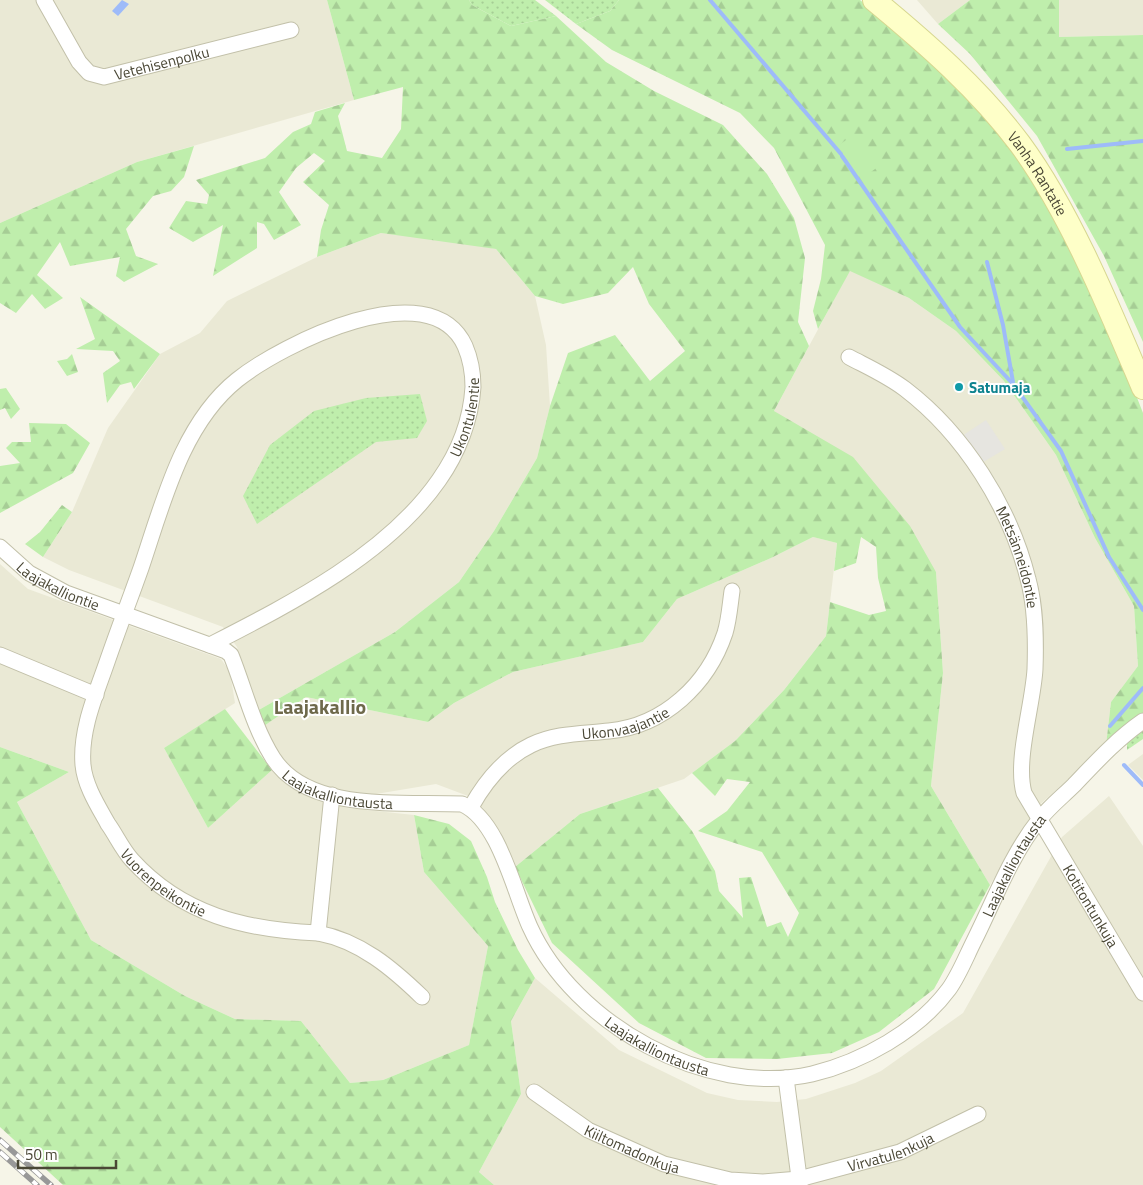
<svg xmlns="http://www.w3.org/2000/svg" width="1143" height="1185" font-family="'Titillium Web',sans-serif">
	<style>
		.residential { fill: #eae9d5 }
		.grass { fill: url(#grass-dots) }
		.forest { fill: url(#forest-firs) }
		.garden { fill: #bfeeac }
		.parking { fill: #e6e5e0 }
		.water { fill: #9ebbf9 }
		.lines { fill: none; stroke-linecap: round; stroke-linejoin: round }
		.stream { stroke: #9ebbf9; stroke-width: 4 }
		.street-casing { stroke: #c2c0a9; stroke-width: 17 }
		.secondary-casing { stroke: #d7d790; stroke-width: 24 }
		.street { stroke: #fff; stroke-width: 15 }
		.secondary { stroke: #feffc8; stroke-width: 22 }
		.rail-casing { stroke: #989898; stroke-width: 5.5 }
		.rail { stroke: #fff; stroke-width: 4; stroke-dasharray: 11; stroke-linecap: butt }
		.culture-dot { fill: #0f9aa8; stroke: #fff; stroke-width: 2 }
		.labels { text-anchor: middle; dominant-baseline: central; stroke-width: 4; stroke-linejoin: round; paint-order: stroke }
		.street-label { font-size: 15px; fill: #4a4735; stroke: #fff }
		.culture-label { font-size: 15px; font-weight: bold; fill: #0d838f; stroke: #fff; text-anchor: start }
		.district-label { font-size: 20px; font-weight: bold; fill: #6e694b; stroke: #fff }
	</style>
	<defs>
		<pattern id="grass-dots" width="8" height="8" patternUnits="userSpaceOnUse" patternTransform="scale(1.25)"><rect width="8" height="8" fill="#bfeeac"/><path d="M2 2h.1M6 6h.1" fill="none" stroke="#a6cd95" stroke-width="1.8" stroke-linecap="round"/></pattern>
		<pattern id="forest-firs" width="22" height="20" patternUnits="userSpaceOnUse" patternTransform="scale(1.25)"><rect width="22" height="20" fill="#bfeeac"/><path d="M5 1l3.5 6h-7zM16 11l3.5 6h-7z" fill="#a6cd95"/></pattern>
	</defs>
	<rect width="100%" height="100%" fill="#f6f5e8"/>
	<g class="residential">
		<polygon points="0,0 327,0 354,100 137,162 0,223"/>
		<polygon points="917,0 970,0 938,24"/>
		<polygon points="1059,0 1143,0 1143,35 1059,37"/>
		<polygon points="381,233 434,237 496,249 535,296 546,345 550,406 537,458 494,531 459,582 395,632 257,711 237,647 223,627 69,570 43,557 72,512 108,428 160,354 200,333 227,301 317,257"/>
		<polygon points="850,270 909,298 956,331 1004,381 1056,455 1095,538 1134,606 1138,666 1111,702 1106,745 1036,808 990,885 931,786 943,673 936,572 774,411"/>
		<polygon points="813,537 837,543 826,636 784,690 735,741 684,779 580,814 515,867 500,831 478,803 468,796 436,784 376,794 349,793 314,783 283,767 264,726 306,697 428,722 454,703 513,672 643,642 677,599 771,558"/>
		<polygon points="0,564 28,589 221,659 230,672 235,703 164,748 208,828 272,770 298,790 328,802 347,808 414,815 424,872 488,946 469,1045 383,1080 350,1083 301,1021 235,1019 185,996 91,940 17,802 69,772 0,747"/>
		<polygon points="1143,754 1143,780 1128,765"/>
		<polygon points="1109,796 1143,846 1143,1185 494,1185 479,1172 521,1094 511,1021 535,978 619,1050 707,1093 738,1100 777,1102 806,1099 855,1083 881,1071 963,1013 1062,837"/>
	</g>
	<g class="grass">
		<polygon points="469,0 535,0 556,16 511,26 472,5"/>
		<polygon points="545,0 619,0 610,11 576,24"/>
		<polygon points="420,394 427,421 417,438 376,442 257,524 243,496 270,445 314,411 366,398"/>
		<polygon points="1143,729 1143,739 1127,750 1127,742"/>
	</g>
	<g class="forest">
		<polygon points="327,0 469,0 472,5 511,26 556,16 606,62 654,91 723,125 767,174 794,218 805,258 798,322 809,346 774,411 853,457 910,526 936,572 943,673 931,786 990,885 934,989 879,1032 832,1053 777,1059 706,1058 639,1023 552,943 515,867 580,814 658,788 692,831 715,871 719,891 743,918 739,878 751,877 767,927 781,922 788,937 799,913 762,852 698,831 727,811 750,782 727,779 715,796 692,773 735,741 784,690 826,636 830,602 869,615 886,611 878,578 876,547 861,537 856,563 834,571 837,543 813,537 771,558 677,599 643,642 513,672 454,703 428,722 306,697 264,726 257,711 395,632 459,582 494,531 537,458 550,406 568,353 615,335 650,381 685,351 649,304 633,267 608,293 563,304 535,296 496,249 381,233 317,257 321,230 329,205 303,182 325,161 314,153 296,168 279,192 301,225 274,240 264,224 257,222 257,248 213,276 223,225 193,242 169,228 186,201 207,204 209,195 196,180 265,158 293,132 311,124 315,112 345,103 338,116 347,151 382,158 401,129 403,87 354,100"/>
		<polygon points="619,0 860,0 949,77 1020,151 1065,240 1125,367 1143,413 1143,713 1106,745 1111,702 1138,666 1134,606 1095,538 1056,455 1004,381 956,331 909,298 850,271 818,329 813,311 821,279 825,245 774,148 740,113 612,50 576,24 610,11"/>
		<polygon points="970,0 1059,0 1059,37 1143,35 1143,342 1104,256 1037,136 970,54 938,24"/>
		<polygon points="194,146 184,177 171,191 153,196 126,229 136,256 158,264 124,282 116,276 120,257 70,266 60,242 37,275 63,298 45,309 32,294 16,313 0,303 0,223 137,162"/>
		<polygon points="80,297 160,354 134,389 131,382 120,385 107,403 103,373 120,361 113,351 76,349 95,339"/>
		<polygon points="72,354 78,372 67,376 57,361 67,359"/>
		<polygon points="6,388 20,409 11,419 5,408 0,410 0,389"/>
		<polygon points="29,423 66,424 90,443 73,473 0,513 0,466 20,463 6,448 12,442 31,442"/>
		<polygon points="62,505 72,512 43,557 25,544 40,532"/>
		<polygon points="225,709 272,770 208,828 164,748"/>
		<polygon points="0,747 69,772 17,802 91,940 185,996 235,1019 301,1021 350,1083 383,1080 469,1045 488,946 424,872 414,815 449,824 471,841 487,877 495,902 518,950 535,978 511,1021 521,1094 479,1172 494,1185 63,1185 0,1127"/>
	</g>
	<polygon class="garden" points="854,134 879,166 863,178 838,146"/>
	<polygon class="parking" points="986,420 1005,449 980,464 962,436"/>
	<polygon class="water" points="122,0 129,4 118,16 112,11"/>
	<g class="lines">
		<g class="stream">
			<polyline points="710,0 841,154"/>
			<polyline points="1067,149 1143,141"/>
			<polyline points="842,156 960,327 1013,384 1061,451 1109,557 1143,610"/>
			<polyline points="987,262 1003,325 1013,382"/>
			<polyline points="1110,726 1143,688"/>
			<polyline points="1124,765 1143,785"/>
		</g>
		<defs>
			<g id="street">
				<path id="s1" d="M44,0L79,62L89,73L104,77L291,30"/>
				<path id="s2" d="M849,357C868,367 888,376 905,389C964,434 1010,507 1028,579C1036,608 1036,640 1035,669C1033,705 1015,760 1024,793L1143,993"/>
				<path id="s3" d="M0,547L29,573L66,593L226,651L231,655C245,690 253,726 273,758C309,814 405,801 462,804C499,820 514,892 530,927C574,1024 706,1098 812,1074C862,1062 918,1031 949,989C959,975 966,957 974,941C994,901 1011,855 1039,820C1049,807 1063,796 1074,785C1096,762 1117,739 1143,721"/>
				<path id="s4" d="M210,645C290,604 387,555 439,480C458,453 471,420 473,387C473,372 471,360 465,346C430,270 282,344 237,380C182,424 163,503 141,568C130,599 118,630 107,662C96,694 80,730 83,765C85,786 98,806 108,824C116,835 122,849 132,860C182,915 246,930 318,933L332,795"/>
				<polyline points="0,655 96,695"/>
				<path id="s5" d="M471,807C485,782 504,758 531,745C556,733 582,734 609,731C664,726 708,684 725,633C729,620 730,605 732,591"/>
				<path d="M318,933C360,941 392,968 422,997"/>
				<polyline points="786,1078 800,1185"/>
				<path id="s6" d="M534,1092L588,1130L664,1164L730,1180L763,1182L799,1179L900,1152L978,1114"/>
			</g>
			<g id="secondary">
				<path id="s7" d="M874,0C926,43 979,89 1020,144C1070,212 1110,310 1143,388"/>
			</g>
		</defs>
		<use href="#street" class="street-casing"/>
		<use href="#secondary" class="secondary-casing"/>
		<use href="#street" class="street"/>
		<use href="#secondary" class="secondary"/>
		<defs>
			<g id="rail">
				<polyline points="0,1140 51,1185"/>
				<polyline points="0,1152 37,1185"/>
			</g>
		</defs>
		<use href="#rail" class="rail-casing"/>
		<use href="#rail" class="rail"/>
	</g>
	<circle class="culture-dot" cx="959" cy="387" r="5"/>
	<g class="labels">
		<g class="street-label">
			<text stroke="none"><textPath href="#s1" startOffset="161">Vetehisenpolku</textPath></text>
			<text stroke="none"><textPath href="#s7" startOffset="240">Vanha Rantatie</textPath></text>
			<text stroke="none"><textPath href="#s4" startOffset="354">Ukontulentie</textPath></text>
			<text stroke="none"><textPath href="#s2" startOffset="271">Metsänneidontie</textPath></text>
			<text stroke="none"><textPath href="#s3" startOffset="71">Laajakalliontie</textPath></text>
			<text stroke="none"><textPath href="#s5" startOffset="185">Ukonvaajantie</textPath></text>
			<text stroke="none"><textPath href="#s3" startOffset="445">Laajakalliontausta</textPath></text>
			<text stroke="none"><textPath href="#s3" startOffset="1359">Laajakalliontausta</textPath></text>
			<text stroke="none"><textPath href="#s4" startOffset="1251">Vuorenpeikontie</textPath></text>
			<text stroke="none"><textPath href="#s2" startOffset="642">Kotitontunkuja</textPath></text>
			<text stroke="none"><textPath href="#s3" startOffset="894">Laajakalliontausta</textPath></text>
			<text stroke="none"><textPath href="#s6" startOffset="114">Kiiltomadonkuja</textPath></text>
			<text stroke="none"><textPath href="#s6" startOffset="382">Virvatulenkuja</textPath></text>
		</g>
		<g class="culture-label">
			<text x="969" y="387">Satumaja</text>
		</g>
		<g class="district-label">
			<text x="320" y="706">Laajakallio</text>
		</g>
	</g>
	<path d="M18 1160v8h98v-8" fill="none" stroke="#4a4735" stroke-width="2.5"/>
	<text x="25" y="1160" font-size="15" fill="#4a4735" stroke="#ffffff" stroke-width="4" paint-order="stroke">50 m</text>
</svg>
